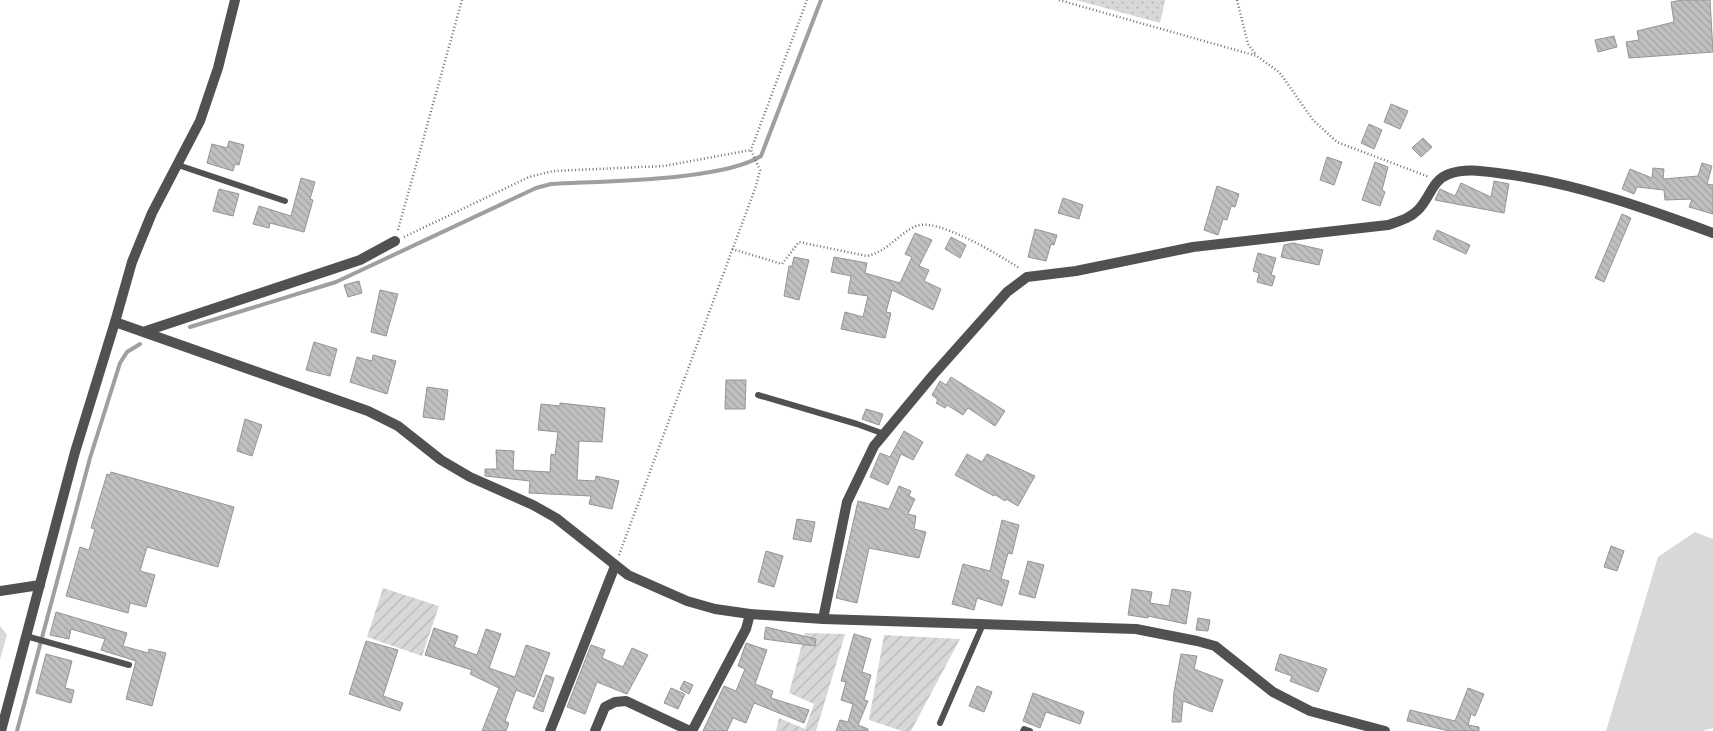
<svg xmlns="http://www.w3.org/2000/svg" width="1713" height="731" font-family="Signika,sans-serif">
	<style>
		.grass { fill: url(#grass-dots) }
		.garden { fill: url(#garden-furrows) }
		.pitch { fill: #d8d8d8 }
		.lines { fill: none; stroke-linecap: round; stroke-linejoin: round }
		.stream { stroke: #9f9f9f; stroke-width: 4 }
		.building { fill: url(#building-back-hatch); stroke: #959595 }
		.path { stroke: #737373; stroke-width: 2.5; stroke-dasharray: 1 2.5; stroke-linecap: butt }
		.service { stroke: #515151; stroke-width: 6 }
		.minor { stroke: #515151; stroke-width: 10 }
		.tertiary { stroke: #515151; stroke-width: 10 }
	</style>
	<defs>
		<pattern id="grass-dots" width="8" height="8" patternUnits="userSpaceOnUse" patternTransform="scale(1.25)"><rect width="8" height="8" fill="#d8d8d8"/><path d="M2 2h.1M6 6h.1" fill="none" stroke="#b8b8b8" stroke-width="1.8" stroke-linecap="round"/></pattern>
		<pattern id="garden-furrows" width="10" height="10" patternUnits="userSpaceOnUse" patternTransform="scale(1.25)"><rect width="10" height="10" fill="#d8d8d8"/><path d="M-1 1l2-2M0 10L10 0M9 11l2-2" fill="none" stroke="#b8b8b8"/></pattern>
		<pattern id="building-back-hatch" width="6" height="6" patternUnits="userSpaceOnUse" patternTransform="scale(1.25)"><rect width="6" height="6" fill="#c0c0c0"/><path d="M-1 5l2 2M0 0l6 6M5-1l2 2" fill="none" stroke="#a3a3a3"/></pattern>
	</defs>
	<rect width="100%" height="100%" fill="#fff"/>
	<polygon class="grass" points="1076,0 1165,0 1160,23"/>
	<g class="garden">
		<polygon points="383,588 439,606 422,656 367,637"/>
		<polygon points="805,633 845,634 816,731 776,731 779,718 805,729 814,704 789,693"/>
		<polygon points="884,635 960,639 911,731 902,731 869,720"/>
	</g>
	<g class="pitch">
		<polygon points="1695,532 1713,539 1713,728 1702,731 1606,731 1658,557"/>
		<polygon points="0,626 7,635 0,660"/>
	</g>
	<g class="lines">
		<g class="stream">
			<path d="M190,327L336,282L536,188L551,184C601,181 722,181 761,156L821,0"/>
			<polyline points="17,731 90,458 120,363 127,352 140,344"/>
		</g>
	</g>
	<g class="building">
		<polygon points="1682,0 1710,0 1713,52 1629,58 1626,42 1639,40 1637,31 1674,22 1671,2"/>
		<polygon points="1614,36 1617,47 1598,52 1595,40"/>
		<polygon points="1391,104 1408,111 1400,129 1384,122"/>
		<polygon points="1369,124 1382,130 1374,149 1361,143"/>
		<polygon points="1423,138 1432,147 1421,157 1412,148"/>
		<polygon points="229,141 244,145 239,165 235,164 233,171 207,163 212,144 227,148"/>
		<polygon points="1327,157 1342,162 1334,185 1320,180"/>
		<polygon points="1375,162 1388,167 1382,190 1385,192 1380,206 1362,200"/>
		<polygon points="1702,163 1712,166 1707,184 1713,185 1713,214 1689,207 1692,199 1665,200 1664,190 1637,187 1634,194 1622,189 1630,169 1652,178 1653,168 1664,169 1663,179 1698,176"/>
		<polygon points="301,178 315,182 310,199 313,200 304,232 270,223 269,228 253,224 259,206 291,216"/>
		<polygon points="1494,181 1509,184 1504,213 1435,200 1440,189 1455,196 1461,183 1491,197"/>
		<polygon points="1217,186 1239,194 1235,207 1231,206 1227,220 1223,219 1218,235 1204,230"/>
		<polygon points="219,189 239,194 233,216 213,211"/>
		<polygon points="1063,198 1083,205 1079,219 1058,213"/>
		<polygon points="1622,214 1631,218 1604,282 1595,278"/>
		<polygon points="1035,229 1057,235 1054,245 1051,244 1046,261 1028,257"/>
		<polygon points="1437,230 1470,245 1466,254 1433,239"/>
		<polygon points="915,233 932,240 919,266 929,270 924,281 941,289 933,310 892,290 886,312 891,313 885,338 841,329 845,312 863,317 868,296 848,293 851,276 831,272 834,257 867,263 865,273 900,283 912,257 905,254"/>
		<polygon points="951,237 966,245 960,258 945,249"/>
		<polygon points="1293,243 1323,250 1319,265 1281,257 1284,245"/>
		<polygon points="1258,253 1276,258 1271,275 1275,276 1272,286 1257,282 1259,273 1253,271"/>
		<polygon points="794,257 809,260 799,300 784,296 789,266 792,266"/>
		<polygon points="359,281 362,293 348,297 344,285"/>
		<polygon points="380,290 398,294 386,336 371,332"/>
		<polygon points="314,342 337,349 330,376 306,370"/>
		<polygon points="373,355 396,361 387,394 350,382 357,357 372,361"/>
		<polygon points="951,377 1005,411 995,426 968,408 963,415 947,405 945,408 936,403 938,400 932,395 940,381 946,385"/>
		<polygon points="726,380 746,380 745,409 725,409"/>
		<polygon points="427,387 448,390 444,420 423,417"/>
		<polygon points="560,403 605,408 602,442 579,441 577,480 595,481 596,476 619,481 612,509 589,504 591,496 529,493 530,481 485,476 485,469 497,469 496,450 514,451 513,470 550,472 551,454 555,455 558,432 538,430 541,404 560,406"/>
		<polygon points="866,409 883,414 879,425 862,419"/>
		<polygon points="245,419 262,425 252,456 237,451"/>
		<polygon points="904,431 923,442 913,460 901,454 888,485 870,477 880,453 890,457"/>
		<polygon points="967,454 982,462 987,454 1035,476 1018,506 1006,499 1005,501 994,494 994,496 955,475"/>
		<polygon points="111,472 234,507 218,567 147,547 140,571 155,575 146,607 130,603 128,613 66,596 80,547 89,550 95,529 91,528 98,504 107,474 110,475"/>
		<polygon points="899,486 911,491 909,496 915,499 908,514 916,516 914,529 926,532 919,558 869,548 857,603 836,598 858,501 889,509"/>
		<polygon points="797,519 815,522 811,542 793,539"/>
		<polygon points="1002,520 1019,525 1012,554 1008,553 1001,579 1009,581 1002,606 977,598 974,610 952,604 963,564 990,571"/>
		<polygon points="1611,546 1624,551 1617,571 1604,567"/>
		<polygon points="766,551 783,556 774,587 758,582"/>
		<polygon points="1028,561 1044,565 1035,598 1019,594"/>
		<polygon points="1132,589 1152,592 1150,603 1169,606 1172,589 1191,592 1186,624 1148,616 1148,618 1128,615"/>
		<polygon points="56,612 127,633 123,646 148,653 149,649 166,653 152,706 126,699 136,661 101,650 105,639 71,629 69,639 50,635"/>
		<polygon points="1198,618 1210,620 1208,631 1196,630"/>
		<polygon points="766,627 816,639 815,646 764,639"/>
		<polygon points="434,628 458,636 454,647 477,655 486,629 501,634 489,668 515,677 526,645 550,653 534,697 516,690 505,721 509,723 506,731 482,731 499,688 470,674 472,670 425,655"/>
		<polygon points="854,634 871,639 862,672 871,675 864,700 868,701 858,725 868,729 868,731 836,731 840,720 848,722 853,704 841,700 846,682 841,681"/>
		<polygon points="366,641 398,650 383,696 403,703 400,711 349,694"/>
		<polygon points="746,643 767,650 755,684 773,691 771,698 809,710 804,723 754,703 746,723 733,718 727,731 703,731 724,686 736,691 745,669 738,666"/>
		<polygon points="591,645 605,650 602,658 623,667 632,648 648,655 627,694 597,682 585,714 567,707"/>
		<polygon points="46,654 72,661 65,688 74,690 71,703 36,693"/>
		<polygon points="1181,654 1197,656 1194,669 1223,680 1212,712 1183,701 1181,722 1172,722 1174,692"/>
		<polygon points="1280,654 1327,669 1318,692 1290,681 1292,676 1275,670"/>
		<polygon points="546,675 554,678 543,712 533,708"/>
		<polygon points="684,681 693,685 689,694 680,689"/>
		<polygon points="977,686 992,692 984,712 969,706"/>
		<polygon points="671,688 685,694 678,709 664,703"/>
		<polygon points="1468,688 1484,694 1475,716 1471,714 1468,725 1479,727 1479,731 1449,731 1407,721 1410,710 1455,721"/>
		<polygon points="1033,693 1084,712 1080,724 1046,712 1040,728 1023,721"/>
	</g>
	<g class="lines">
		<g class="path">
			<polyline points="1059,0 1257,56 1280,73 1313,120 1337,142 1429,177"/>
			<polyline points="1237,0 1248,44 1256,55"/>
			<polyline points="398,230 462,0"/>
			<polyline points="404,237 529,177 553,171 664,166 751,150"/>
			<path d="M732,249L782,264L799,242L867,256C887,252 898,234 916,226C937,217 1001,256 1019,268"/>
			<polyline points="619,555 756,186 760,170 751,150 807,0"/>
		</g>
		<g class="service">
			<polyline points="178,165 285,201"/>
			<polyline points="758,395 857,424 884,434"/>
			<polyline points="26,636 129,665"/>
			<polyline points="940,723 983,624"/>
			<polyline points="1023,731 1024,729 1030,731"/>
		</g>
		<g class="minor">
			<polyline points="115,322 132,262 152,213 200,121 218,68 235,0"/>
			<polyline points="146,331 360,260 395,241"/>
			<path d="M823,619L847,502L874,446L933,375L1007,292L1027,277L1076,271L1193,247L1388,225C1399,221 1409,219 1418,210C1430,198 1432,180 1449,174C1467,167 1488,172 1505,174C1578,184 1645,208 1713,233"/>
			<polyline points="550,731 615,566"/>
			<polyline points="595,731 605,707 615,702 626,701 690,731"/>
			<polyline points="692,731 746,629 750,614"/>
		</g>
		<g class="tertiary">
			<polyline points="0,591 40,585"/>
			<polyline points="1,731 75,452 115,322 368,411 398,426 441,460 470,477 533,505 556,518 628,575 687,601 715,609 750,614 823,619 1136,629 1197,641 1215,646 1273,692 1310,711 1385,731"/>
		</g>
	</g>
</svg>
